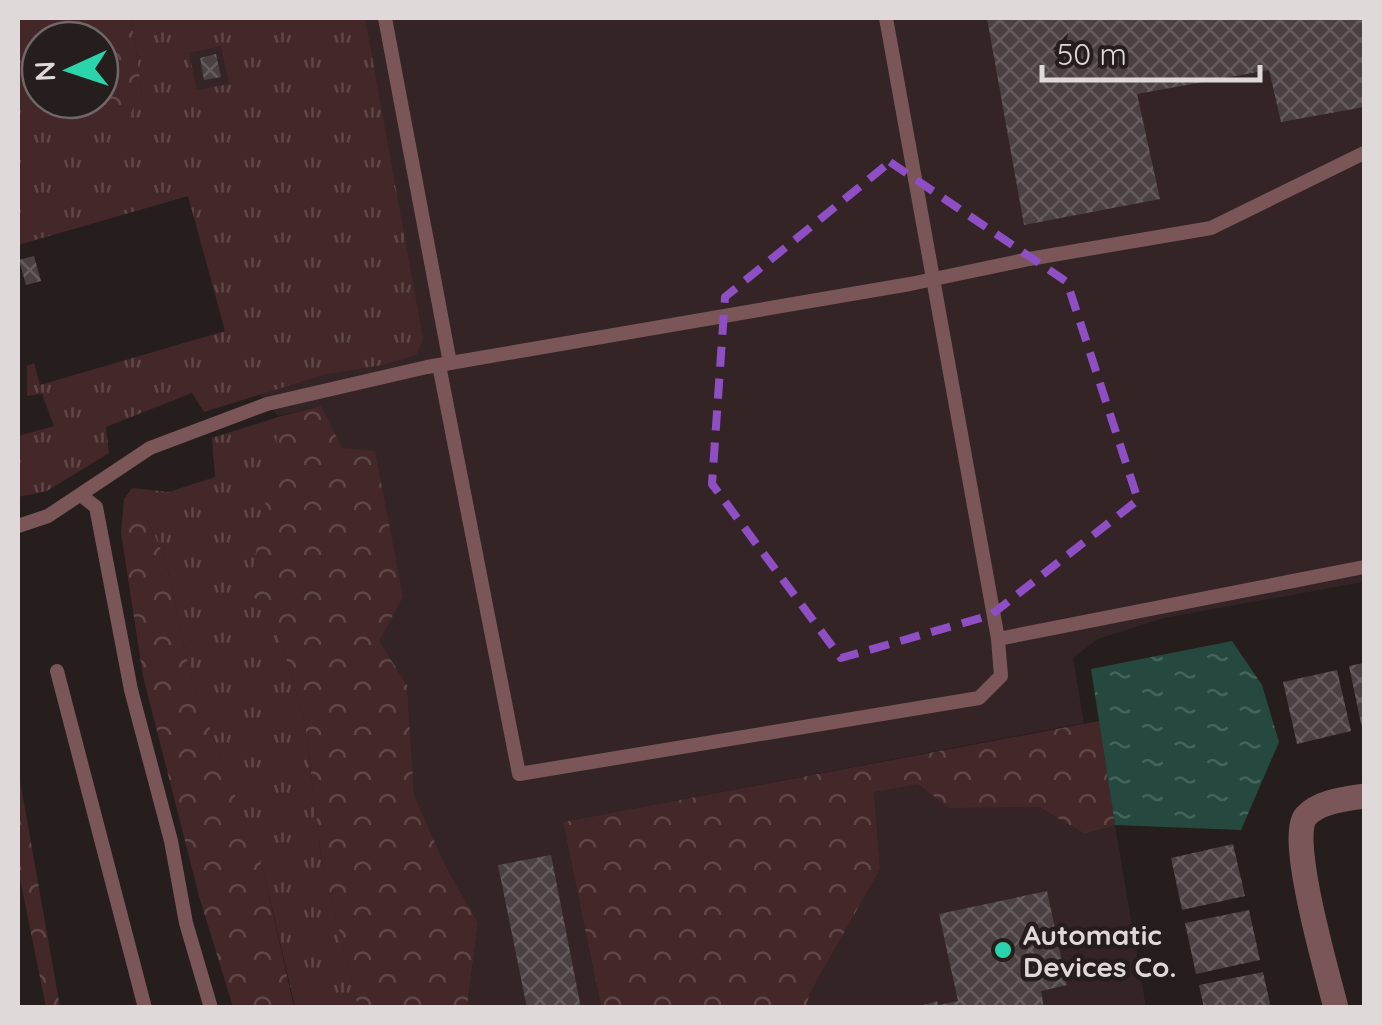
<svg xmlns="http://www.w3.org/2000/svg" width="1382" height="1025" font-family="Quicksand,sans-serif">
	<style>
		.built { fill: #342425 }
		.grass { fill: url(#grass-tufts); fill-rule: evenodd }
		.forest { fill: url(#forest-crowns) }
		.water { fill: url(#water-ripples) }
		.building { fill: url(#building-cross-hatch) }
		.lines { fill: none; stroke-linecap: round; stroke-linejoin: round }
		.service { stroke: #7a5658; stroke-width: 14 }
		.minor { stroke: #7a5658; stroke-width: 25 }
		.marked { fill: none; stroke: #8f4fc4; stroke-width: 8; stroke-dasharray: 20 12; stroke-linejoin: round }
		.poi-dot { fill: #2ad5ac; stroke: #261d1d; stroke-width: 4 }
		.labels { text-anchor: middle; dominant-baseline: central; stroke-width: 9; stroke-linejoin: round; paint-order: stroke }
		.poi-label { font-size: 28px; font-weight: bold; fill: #dfd9d9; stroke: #261d1d; text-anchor: start }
	</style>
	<defs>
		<pattern id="grass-tufts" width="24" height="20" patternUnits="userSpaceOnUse" patternTransform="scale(2.5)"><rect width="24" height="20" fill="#442729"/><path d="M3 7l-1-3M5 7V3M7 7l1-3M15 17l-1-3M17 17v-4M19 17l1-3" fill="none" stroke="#5f4647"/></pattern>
		<pattern id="forest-crowns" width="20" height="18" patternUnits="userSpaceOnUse" patternTransform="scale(2.5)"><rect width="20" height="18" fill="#442729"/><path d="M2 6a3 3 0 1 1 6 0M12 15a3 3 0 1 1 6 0" fill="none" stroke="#5f4647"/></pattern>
		<pattern id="water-ripples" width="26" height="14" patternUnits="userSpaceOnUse" patternTransform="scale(2.5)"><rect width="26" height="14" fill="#25493e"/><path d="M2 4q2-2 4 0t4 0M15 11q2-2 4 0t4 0" fill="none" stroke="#446359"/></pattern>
		<pattern id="building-cross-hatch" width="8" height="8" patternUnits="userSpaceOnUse" patternTransform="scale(2.5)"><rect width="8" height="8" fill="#4c4142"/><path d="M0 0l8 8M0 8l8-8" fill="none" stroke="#655c5d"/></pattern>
	</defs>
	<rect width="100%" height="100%" fill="#261d1d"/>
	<g class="built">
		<polygon points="131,18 1364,18 1364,582 1164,618 1098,639 1073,658 1084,723 563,822 601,1007 467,1007 478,923 445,865 414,795 407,685 378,640 403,597 321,406 278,416 259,394"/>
		<polygon points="918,783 950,808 1039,807 1085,834 1115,825 1146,1007 806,1008 810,993 880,869 874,792"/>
	</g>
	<g class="grass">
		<path d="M18,18H79L86,40H40V100H100V87L116,138L142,92L131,18H365L423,339L416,355L383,365L326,374L204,412L192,393L106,427L109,453L47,491L18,497V436L54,426L42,394L27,396V366L34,363L40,385L225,331L188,196L18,245ZM221,46L229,84L197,90L189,53Z"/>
		<polygon points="278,417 272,610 305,722 321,856 358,1007 295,1007 263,869 192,681 165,558 132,488 169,492 215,477 212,438"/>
	</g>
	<g class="forest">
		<polygon points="79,18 131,18 142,92 116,140 100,87 100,40 86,40"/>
		<polygon points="321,406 342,448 375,451 403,597 379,641 407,685 414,795 445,865 478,923 467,1007 358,1007 321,856 305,722 272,611 248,593 276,450 278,417"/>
		<polygon points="132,488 165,558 192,681 263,869 294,1007 233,1007 199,896 143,676 121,533 124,499"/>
		<polygon points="1099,721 1115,825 1085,834 1039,807 949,808 918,784 874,792 880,869 810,993 806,1007 601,1007 563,822"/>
		<polygon points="18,769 60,1007 46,1007 18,869"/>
	</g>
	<polygon class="water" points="1232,641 1262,685 1279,742 1241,830 1115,825 1091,669"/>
	<g class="building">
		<polygon points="987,18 1364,18 1364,107 1281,122 1269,70 1137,94 1160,199 1024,225"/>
		<polygon points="216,54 221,77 204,80 200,58"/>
		<polygon points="34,256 41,281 26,285 19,260"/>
		<polygon points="1364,663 1364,733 1363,733 1349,666"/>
		<polygon points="1337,670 1351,731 1297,744 1283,682"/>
		<polygon points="1233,844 1245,896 1182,910 1171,858"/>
		<polygon points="551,855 581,1008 527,1008 498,865"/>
		<polygon points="1047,891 1067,985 1041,991 1044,1008 913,1008 937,1001 938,1005 958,1001 939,914"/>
		<polygon points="1249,910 1260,960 1196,974 1185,923"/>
		<polygon points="1263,972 1271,1008 1204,1008 1199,985"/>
	</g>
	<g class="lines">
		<g class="service">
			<polyline points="385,18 450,363"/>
			<polyline points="886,18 998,639 1364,567"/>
			<polyline points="439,365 519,774 979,698 1001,676 998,639"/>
			<polyline points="82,496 96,507 131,690 171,841 186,923 211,1008"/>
			<polyline points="18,526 48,516 150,448 267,404 427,367 910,284 1029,259 1211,228 1364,153"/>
			<polyline points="57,671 145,1008"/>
		</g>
		<path class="minor" d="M1336,1008C1328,976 1287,836 1306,816C1320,801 1346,799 1364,796"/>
	</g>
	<path class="marked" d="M890,162L1067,282L1138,500L991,615L841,658L712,484L725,297Z"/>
	<circle class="poi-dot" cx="1003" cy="950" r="10"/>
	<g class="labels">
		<g class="poi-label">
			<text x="1023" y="934">Automatic<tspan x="1023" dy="32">Devices Co.</tspan></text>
		</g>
	</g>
	<rect width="1382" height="1025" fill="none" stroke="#dfd9d9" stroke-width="40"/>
	<g transform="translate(70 70) rotate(267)"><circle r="48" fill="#261d1d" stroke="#706868" stroke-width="2.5"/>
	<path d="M0-8L18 38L0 25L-18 38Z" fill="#2ad5ac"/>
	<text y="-15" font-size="28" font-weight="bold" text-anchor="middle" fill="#dfd9d9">N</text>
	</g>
	<path d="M1042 65v15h218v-15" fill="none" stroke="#dfd9d9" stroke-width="5"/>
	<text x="1057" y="65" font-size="30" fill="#dfd9d9" stroke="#261d1d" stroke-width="8" paint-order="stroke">50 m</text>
</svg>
